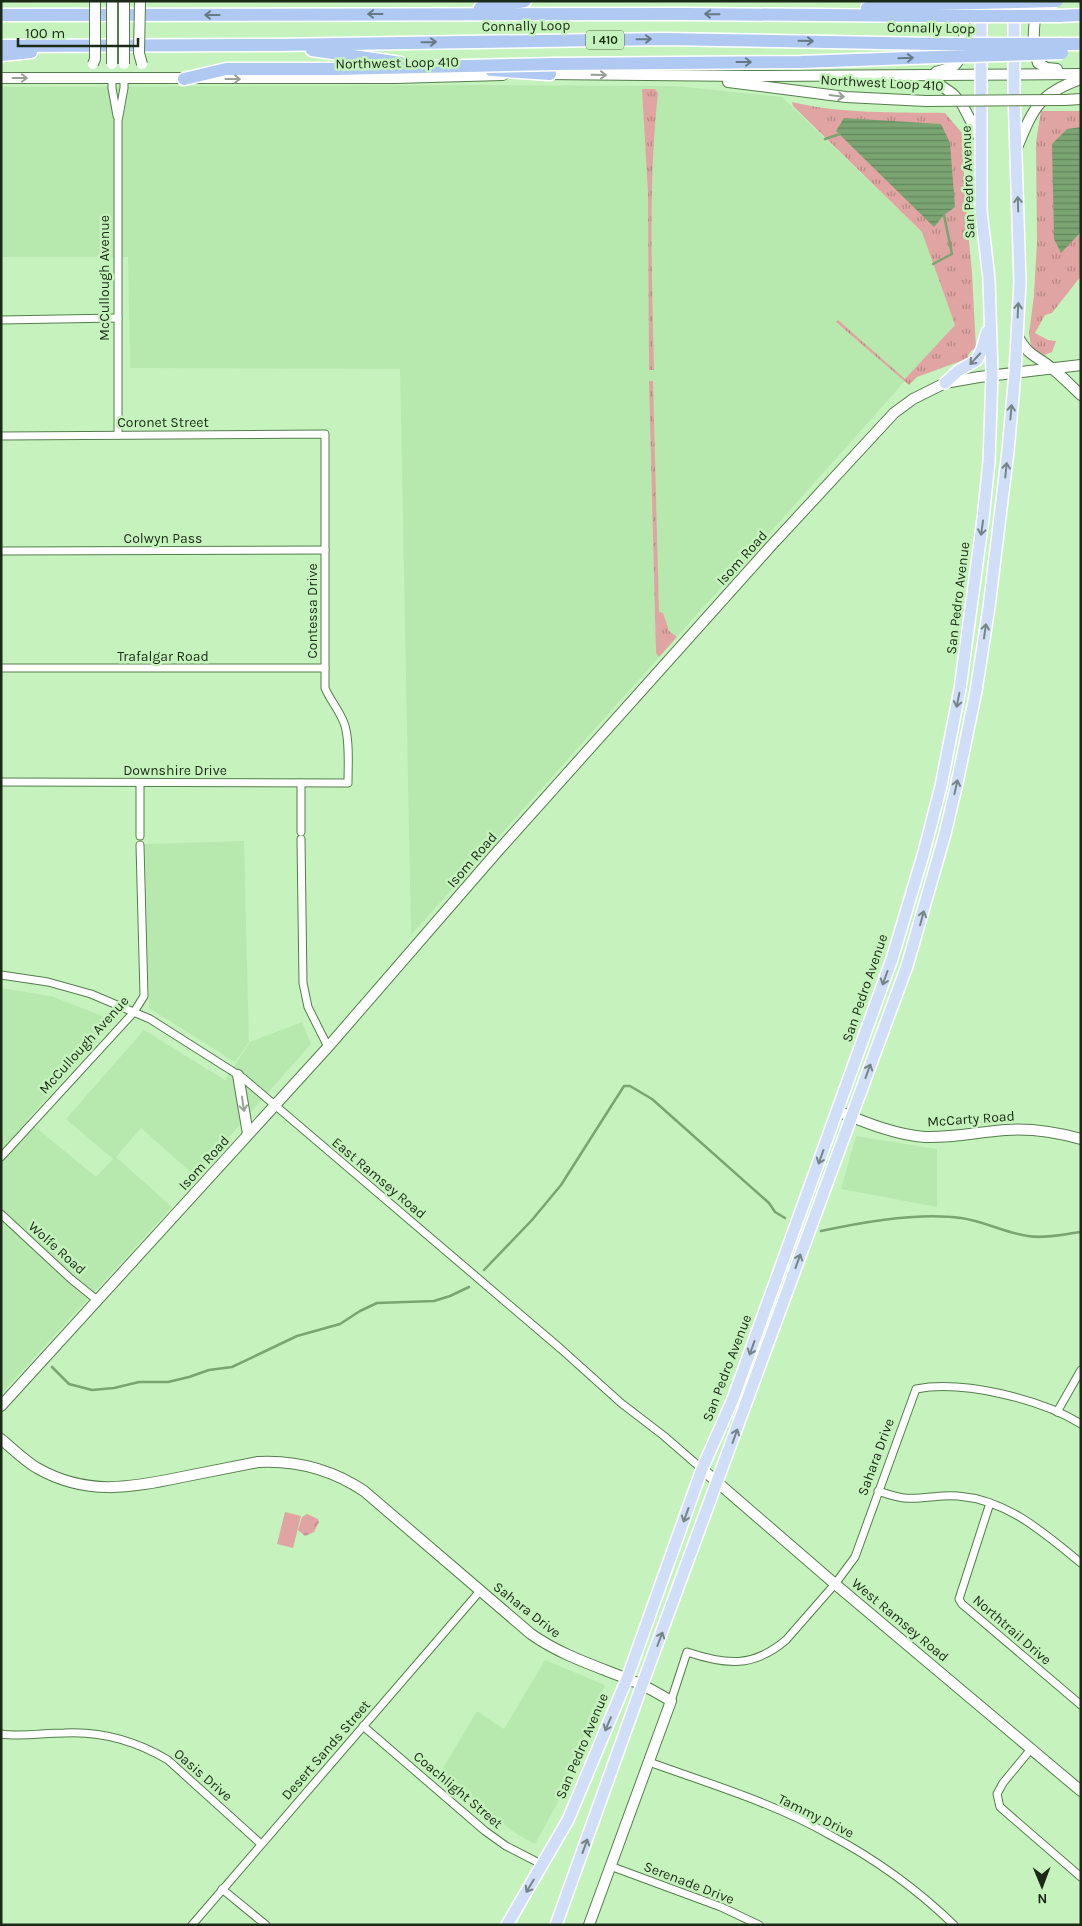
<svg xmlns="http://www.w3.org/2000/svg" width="1082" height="1926" font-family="Karla,sans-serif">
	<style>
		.built { fill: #b7e9ae }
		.grass { fill: url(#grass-tufts) }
		.park { fill: url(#park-crowns) }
		.pitch { fill: #e0a4a2 }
		.water { fill: url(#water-rules) }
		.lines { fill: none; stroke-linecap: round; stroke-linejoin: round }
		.stream { stroke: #7aa472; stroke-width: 2.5 }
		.street-casing { stroke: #557d4d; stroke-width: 9 }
		.secondary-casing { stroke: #557d4d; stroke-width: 12 }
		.primary-casing { stroke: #fff; stroke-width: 14 }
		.highway-casing { stroke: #fff; stroke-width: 15 }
		.street { stroke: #fff; stroke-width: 7 }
		.secondary { stroke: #fff; stroke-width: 10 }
		.primary { stroke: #d0dff7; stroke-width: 11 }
		.highway { stroke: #b0c9f2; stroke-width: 12 }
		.secondary-bridge-casing { stroke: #557d4d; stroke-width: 12; stroke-linecap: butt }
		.highway-bridge-casing { stroke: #fff; stroke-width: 15; stroke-linecap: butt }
		.secondary-bridge { stroke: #fff; stroke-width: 10 }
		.highway-bridge { stroke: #b0c9f2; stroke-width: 12 }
		.oneway { stroke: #657a84 }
		.oneway2 { stroke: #989f96 }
		.oneway3 { stroke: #758486 }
		.labels { text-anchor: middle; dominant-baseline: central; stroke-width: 5; stroke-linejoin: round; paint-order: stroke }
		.shield { fill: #c6f3bd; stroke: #4e6648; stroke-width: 1 }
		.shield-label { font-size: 12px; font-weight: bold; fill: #1a2a16 }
		.street-label { font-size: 14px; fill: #1a2a16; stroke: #c6f3bd }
	</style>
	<defs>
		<pattern id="grass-tufts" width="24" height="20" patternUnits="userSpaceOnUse" patternTransform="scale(1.25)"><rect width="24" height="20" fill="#e0a4a2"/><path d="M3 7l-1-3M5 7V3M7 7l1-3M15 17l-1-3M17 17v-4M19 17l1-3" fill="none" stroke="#b58683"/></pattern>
		<pattern id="park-crowns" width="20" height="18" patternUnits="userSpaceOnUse" patternTransform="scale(1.25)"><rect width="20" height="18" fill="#e0a4a2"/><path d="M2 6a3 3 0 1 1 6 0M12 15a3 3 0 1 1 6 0" fill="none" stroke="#b58683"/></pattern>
		<pattern id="water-rules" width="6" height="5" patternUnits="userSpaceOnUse" patternTransform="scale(1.25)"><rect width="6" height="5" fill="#7aa472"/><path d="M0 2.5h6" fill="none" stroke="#63865d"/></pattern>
	</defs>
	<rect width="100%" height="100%" fill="#c6f3bd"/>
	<g class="built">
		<polygon points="478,85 676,86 782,97 923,233 955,325 411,935 400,369 130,368 128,257 1,257 1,87"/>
		<polygon points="244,841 249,1042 235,1062 149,1008 145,844"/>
		<polygon points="1,988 51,996 115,1021 27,1120 96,1177 113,1159 66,1119 144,1030 225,1080 250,1042 302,1022 311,1044 195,1176 141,1128 116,1157 172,1207 1,1394"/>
		<polygon points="856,1136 937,1149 937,1207 841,1189"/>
		<polygon points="545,1660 605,1685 557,1804 535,1844 517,1834 467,1799 439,1775 477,1711 504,1729"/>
	</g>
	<g class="grass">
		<path d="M642,89H655L658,93C648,184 652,277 654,370H649L648,193Z"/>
		<path d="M792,102C842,114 895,112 945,113L962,133L965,197L972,273L976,349L972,350L968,355L969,358L917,377L909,385L836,322L838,320L905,379L955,325L922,232L793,106Z"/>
		<polygon points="1041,111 1081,111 1081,276 1052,313 1045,315 1035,333 1048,340 1056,341 1052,352 1044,355 1036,351 1031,345 1029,334 1034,295 1037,242 1036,142"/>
		<polygon points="649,381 653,381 659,612 663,613 669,631 677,637 659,657 656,653"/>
	</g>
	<polygon class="park" points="307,1514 318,1519 319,1522 314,1532 305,1536 298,1530 302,1517"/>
	<polygon class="pitch" points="285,1512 301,1516 293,1548 277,1544"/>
	<g class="water">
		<polygon points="844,118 941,124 950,143 955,207 944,215 934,227 836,131"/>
		<polygon points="1081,127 1081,232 1061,253 1054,239 1052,144 1067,129"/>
	</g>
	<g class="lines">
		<g class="stream">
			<polyline points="825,139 840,134"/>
			<polyline points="933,264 952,254 944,215"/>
			<path d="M821,1231C862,1222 920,1212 961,1218C984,1221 1005,1233 1028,1236C1045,1239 1064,1234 1081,1232"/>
			<polyline points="484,1270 532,1220 561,1185 624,1086 630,1086 652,1099 769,1203 775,1212 785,1218"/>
			<polyline points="52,1367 69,1384 92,1390 114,1388 139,1382 168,1382 189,1377 209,1370 232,1367 297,1336 340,1324 360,1311 377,1303 434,1301 450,1296 469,1287"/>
		</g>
		<defs>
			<g id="street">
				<polyline points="112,78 112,88 117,116"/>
				<polyline points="1,320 118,318"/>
				<polyline points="118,435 118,121 124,88 124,78"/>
				<path d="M1,436L325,434V688C330,700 339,710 344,723C350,738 348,766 348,783L1,782"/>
				<polyline points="1,551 325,550"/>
				<polyline points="1,668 325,668"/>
				<polyline points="140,783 140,836"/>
				<polyline points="301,783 301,832"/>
				<polyline points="301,839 303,983 308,1007 328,1047"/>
				<polyline points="1,975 48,982 91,994 150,1019 243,1078 561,1349 621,1403 664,1436 702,1469"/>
				<polyline points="1,1157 134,1012 144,996 140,845"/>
				<polyline points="1,1214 71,1279 97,1300"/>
				<polyline points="1057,1412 1081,1370"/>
				<path d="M878,1491C887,1494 895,1497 904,1498C922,1500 940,1494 958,1496C1008,1500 1044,1533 1081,1563"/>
				<polyline points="990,1503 959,1599 962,1604 1081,1705"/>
				<path d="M671,1701L687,1652C726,1665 753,1668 786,1640L835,1584L855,1557L916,1389C963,1380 1041,1399 1081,1424"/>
				<polyline points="363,1726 485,1831 506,1846 543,1865"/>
				<path d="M1,1734C22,1737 43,1733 64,1733C101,1731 136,1741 168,1760L261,1844"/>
				<polyline points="1031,1749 1003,1783 997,1794 1000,1807 1081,1877"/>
				<path d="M649,1762C710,1784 774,1803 830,1835C875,1859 917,1889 954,1925"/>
				<polyline points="610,1866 721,1907 759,1925"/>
				<polyline points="222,1889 266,1925"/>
				<polyline points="192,1925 480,1591"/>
			</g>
			<g id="secondary">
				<path d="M1041,1C1032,18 1032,45 1038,63L1047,68L1057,69"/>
				<path d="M936,72C942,70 950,69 955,65C966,55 966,23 962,10"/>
				<polyline points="545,74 747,76 1081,74"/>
				<polyline points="927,76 953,94 962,104 981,141"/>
				<polyline points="1,78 395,78 503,75"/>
				<polyline points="728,82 846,97 926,101"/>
				<polyline points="1065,100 1081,99"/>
				<path d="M1016,150C1033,110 1037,94 1081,79"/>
				<path d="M1017,335C1029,358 1037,355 1054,370C1064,378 1072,387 1081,395"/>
				<polyline points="238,1075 248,1134"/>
				<path d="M837,1111C865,1122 895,1135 925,1137C952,1138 978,1132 1005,1130C1031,1128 1056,1132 1081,1139"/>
				<polyline points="1,1406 328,1047 497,852 770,547 894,413 913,399 945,383 979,377 1081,365"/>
				<path d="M1,1439C13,1449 24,1460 37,1468C86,1496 130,1488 182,1477C208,1472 233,1467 258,1462C297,1460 331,1469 364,1491L531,1634C565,1658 603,1668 640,1684C651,1689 661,1695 671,1701L589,1925"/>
				<polyline points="702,1469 835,1584 1081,1791"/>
			</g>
			<g id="primary">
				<polyline points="945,383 958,371 977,360 982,349 987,332"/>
				<polyline points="507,1925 568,1820 627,1679 702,1469 733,1399 892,959 924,852 941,786 960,689 983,519 989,462 992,375 989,279 981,211 981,8"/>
				<polyline points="556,1925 642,1685 907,966 945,834 957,783 976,691 989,607 1008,451 1015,373 1020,282 1014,92 1014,1"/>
			</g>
			<g id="highway">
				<polyline points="480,8 525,1"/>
				<polyline points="867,8 937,4"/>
				<polyline points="1,15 685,14 936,16"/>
				<polyline points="1059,16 1081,15"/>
				<polyline points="1061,44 1081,44"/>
				<polyline points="1,46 275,45 664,39 935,44"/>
				<polyline points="312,50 401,63"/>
				<polyline points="1,55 31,52"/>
				<polyline points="555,64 801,62 936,57"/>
				<polyline points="491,70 550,74"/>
				<polyline points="184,79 226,69 336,69"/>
			</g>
		</defs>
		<use href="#street" class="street-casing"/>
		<use href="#secondary" class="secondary-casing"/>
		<use href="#primary" class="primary-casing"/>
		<use href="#highway" class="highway-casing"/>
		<use href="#street" class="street"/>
		<use href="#secondary" class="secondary"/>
		<use href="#primary" class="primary"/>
		<use href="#highway" class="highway"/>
		<defs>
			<g id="secondary-bridge">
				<polyline points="112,1 112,64"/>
				<polyline points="124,1 124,64"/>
				<polyline points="140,1 139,53 142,64"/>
				<polyline points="93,64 95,59 95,1"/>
				<polyline points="926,101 1065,100"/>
			</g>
			<g id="highway-bridge">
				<polyline points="937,4 1057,1"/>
				<polyline points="936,16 1059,16"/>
				<polyline points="935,44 1061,44"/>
				<polyline points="936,57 1062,53"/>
				<polyline points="336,69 555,64"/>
			</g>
		</defs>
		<use href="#secondary-bridge" class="secondary-bridge-casing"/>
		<use href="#highway-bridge" class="highway-bridge-casing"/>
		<use href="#secondary-bridge" class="secondary-bridge"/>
		<use href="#highway-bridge" class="highway-bridge"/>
	</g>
	<defs><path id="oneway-shaft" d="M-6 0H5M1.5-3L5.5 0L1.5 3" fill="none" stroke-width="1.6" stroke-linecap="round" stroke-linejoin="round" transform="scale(1.25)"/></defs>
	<g class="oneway">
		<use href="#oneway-shaft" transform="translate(375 14) rotate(180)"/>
		<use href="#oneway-shaft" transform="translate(712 14) rotate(-179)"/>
		<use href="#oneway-shaft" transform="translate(212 15) rotate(180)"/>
		<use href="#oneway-shaft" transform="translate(644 39) rotate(-1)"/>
		<use href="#oneway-shaft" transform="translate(806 41) rotate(1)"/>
		<use href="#oneway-shaft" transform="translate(429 42) rotate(-1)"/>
		<use href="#oneway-shaft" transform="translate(906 58) rotate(-2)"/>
		<use href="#oneway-shaft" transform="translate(744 62)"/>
	</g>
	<g class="oneway2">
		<use href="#oneway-shaft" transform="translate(599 75) rotate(1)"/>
		<use href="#oneway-shaft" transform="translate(20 78)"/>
		<use href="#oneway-shaft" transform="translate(233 79)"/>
		<use href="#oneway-shaft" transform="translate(837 96) rotate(7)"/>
		<use href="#oneway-shaft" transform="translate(243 1104) rotate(82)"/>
	</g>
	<g class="oneway3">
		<use href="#oneway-shaft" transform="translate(1018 204) rotate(-92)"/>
		<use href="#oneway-shaft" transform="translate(1018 310) rotate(-87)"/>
		<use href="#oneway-shaft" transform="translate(975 359) rotate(133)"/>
		<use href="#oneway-shaft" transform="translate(1011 412) rotate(-85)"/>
		<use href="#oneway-shaft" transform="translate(1006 470) rotate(-84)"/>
		<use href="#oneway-shaft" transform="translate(982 528) rotate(98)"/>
		<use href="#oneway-shaft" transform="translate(985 631) rotate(-82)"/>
		<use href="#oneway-shaft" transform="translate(958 700) rotate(101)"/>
		<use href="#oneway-shaft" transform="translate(956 787) rotate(-77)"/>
		<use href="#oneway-shaft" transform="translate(922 918) rotate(-75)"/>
		<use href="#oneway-shaft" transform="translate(885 978) rotate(110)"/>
		<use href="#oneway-shaft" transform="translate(868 1071) rotate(-70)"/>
		<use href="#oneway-shaft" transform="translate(821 1157) rotate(110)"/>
		<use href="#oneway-shaft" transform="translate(798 1261) rotate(-70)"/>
		<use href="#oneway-shaft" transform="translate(752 1348) rotate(110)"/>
		<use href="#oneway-shaft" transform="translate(735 1436) rotate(-70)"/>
		<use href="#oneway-shaft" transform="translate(686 1515) rotate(110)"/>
		<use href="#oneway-shaft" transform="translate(660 1639) rotate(-69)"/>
		<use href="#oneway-shaft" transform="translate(608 1724) rotate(113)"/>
		<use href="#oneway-shaft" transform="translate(585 1846) rotate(-70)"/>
		<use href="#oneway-shaft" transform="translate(530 1886) rotate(121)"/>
	</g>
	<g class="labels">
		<rect class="shield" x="586" y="30.5" width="38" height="19" rx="4"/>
		<g class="shield-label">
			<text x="605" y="40">I 410</text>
		</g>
		<g class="street-label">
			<text transform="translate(526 26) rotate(-1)">Connally Loop</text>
			<text transform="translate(931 28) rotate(1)">Connally Loop</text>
			<text transform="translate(397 63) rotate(-1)">Northwest Loop 410</text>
			<text transform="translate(882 83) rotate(3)">Northwest Loop 410</text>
			<text transform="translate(968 182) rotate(-92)">San Pedro Avenue</text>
			<text transform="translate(104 278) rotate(-90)">McCullough Avenue</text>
			<text x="163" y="422">Coronet Street</text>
			<text x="163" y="538">Colwyn Pass</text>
			<text transform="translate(742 558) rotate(-48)">Isom Road</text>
			<text transform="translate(958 598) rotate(-83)">San Pedro Avenue</text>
			<text transform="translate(312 611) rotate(-90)">Contessa Drive</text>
			<text x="163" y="656">Trafalgar Road</text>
			<text x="175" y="770">Downshire Drive</text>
			<text transform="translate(472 860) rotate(-49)">Isom Road</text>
			<text transform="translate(865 988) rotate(-71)">San Pedro Avenue</text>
			<text transform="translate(84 1045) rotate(-48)">McCullough Avenue</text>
			<text transform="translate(971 1119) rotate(-4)">McCarty Road</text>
			<text transform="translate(204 1163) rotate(-48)">Isom Road</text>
			<text transform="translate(379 1178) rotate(40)">East Ramsey Road</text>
			<text transform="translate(57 1248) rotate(42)">Wolfe Road</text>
			<text transform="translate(727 1368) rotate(-69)">San Pedro Avenue</text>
			<text transform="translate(876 1457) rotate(-70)">Sahara Drive</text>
			<text transform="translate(527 1610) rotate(38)">Sahara Drive</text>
			<text transform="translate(900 1620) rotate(40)">West Ramsey Road</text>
			<text transform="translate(1012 1630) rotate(41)">Northtrail Drive</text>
			<text transform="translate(582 1746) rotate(-67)">San Pedro Avenue</text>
			<text transform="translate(326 1750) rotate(-49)">Desert Sands Street</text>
			<text transform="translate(203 1775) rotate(41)">Oasis Drive</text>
			<text transform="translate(458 1790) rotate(40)">Coachlight Street</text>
			<text transform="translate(816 1816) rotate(26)">Tammy Drive</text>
			<text transform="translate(689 1883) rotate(21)">Serenade Drive</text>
		</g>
	</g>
	<rect width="1082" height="1926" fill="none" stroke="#1a2a16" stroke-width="5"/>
	<g transform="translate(1042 1886) rotate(179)" stroke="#c6f3bd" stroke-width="4" paint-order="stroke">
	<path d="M0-4L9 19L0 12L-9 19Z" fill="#1a2a16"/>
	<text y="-8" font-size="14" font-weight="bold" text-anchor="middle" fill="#1a2a16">N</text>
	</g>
	<path d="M18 38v8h120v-8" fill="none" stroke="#1a2a16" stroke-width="2.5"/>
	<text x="25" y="38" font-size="15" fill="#1a2a16" stroke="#c6f3bd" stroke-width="4" paint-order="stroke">100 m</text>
</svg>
